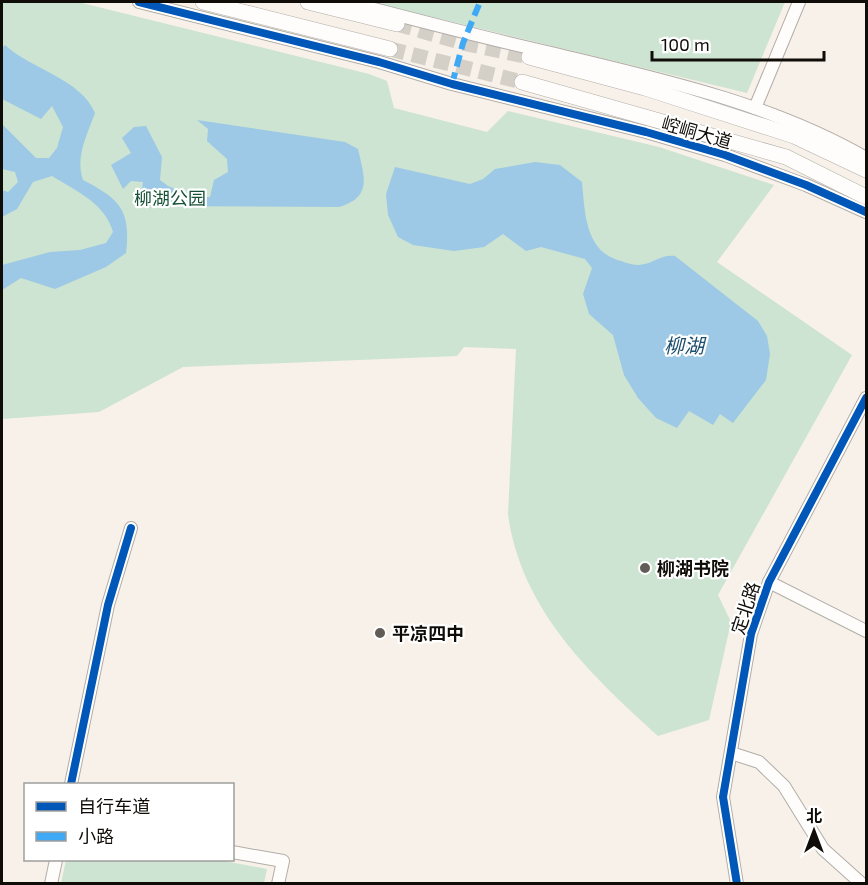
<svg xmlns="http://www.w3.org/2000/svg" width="868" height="885" font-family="'Exo 2','Noto Sans SC',sans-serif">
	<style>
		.green { fill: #cce4d1 }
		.water { fill: #9dc9e6 }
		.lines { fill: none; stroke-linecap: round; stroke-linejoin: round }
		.major-tunnel { stroke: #d4cfc7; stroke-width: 15; stroke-dasharray: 15 8; stroke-linecap: butt }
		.minor-casing { stroke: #b2ada7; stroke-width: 14 }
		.major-casing { stroke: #b2ada7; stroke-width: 16 }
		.minor { stroke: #fefdfc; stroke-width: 12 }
		.major { stroke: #fefdfc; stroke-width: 15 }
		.quiet { stroke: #3fa9f5; stroke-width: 6; stroke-dasharray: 12 6; stroke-linecap: butt }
		.cycleway-casing { stroke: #fff; stroke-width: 11 }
		.cycleway { stroke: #0057b8; stroke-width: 8 }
		.poi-dot { fill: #615c57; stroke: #fff; stroke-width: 2 }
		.labels { text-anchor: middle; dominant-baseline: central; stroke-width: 4.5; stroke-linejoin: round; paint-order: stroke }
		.street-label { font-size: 18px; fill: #100c08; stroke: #fff }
		.park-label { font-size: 18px; fill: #165036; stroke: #fff }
		.poi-label { font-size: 18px; font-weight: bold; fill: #100c08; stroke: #fff; text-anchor: start }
		.water-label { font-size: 20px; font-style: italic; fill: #1c4e6d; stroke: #fff }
	</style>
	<rect width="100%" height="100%" fill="#f7f1e9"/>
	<g class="green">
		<path d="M2,2H78L369,74L387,81L394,108L487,132L508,111L659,147L774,185L717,262L852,355L718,595L731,622L709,720L658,736C590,674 521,610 508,514L516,349L464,347L457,356L183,367L99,412L2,419Z"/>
		<polygon points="371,2 785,2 747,93"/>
		<polygon points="66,860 219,860 267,869 264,883 61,883"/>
	</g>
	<g class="water">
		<path d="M5,45C32,70 80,78 95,113C87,135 75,157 83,180C120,199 131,210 126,253L106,267L55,289L21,278L2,290V265L50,252L80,250L106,243L113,232C105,203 76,191 52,176L33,182L17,209L2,217V190L8,192L18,182L15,172L2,169V124L36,158H49L57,148L63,127L52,106L41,119L2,99V48Z"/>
		<path d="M197,120L345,142L358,149C364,176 373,197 339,207L146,206L141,196L143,182L131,181L123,189L111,165L131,153L122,138L134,127L146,126L162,157L160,180L168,186L185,193L196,188L202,197H210L214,180L228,172L227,159L207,141L208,129Z"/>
		<path d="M535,162L560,165L582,182C585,213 585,252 621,261C626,263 633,265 639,265C653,264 661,254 675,256L758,321L767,336L770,354L766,380L733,423L720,414L713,425L689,411L677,428L656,418L638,398L624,375L613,335L589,314L583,294L592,268L585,259L541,247L526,251L503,234L484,247L454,251L413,245L398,237L388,215L386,194L395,167L470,184L483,179L495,169Z"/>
	</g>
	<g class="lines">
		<g class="major-tunnel">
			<polyline points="397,24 463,43 529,57"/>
			<polyline points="390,49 522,82"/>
		</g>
		<defs>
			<g id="minor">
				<polyline points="139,2 379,62 452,84 646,132 725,155 806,185 866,212"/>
				<path d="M347,2C413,19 480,37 547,52C655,78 769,102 866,158"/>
				<polyline points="755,108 799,2"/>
				<polyline points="769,582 866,631"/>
				<polyline points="731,753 759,762 784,786 823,849 862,884"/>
				<polyline points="71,784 108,605 131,528"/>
				<polyline points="232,852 283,861 278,884"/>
				<polyline points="51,884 56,860"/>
				<polyline points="737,884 723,797 751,634 769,582 866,398"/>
			</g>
			<g id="major">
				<polyline points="203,2 390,49"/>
				<polyline points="308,2 397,24"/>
				<polyline points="529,57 645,88 794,136 866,170"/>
				<polyline points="522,82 786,157 866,197"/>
			</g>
		</defs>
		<use href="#minor" class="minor-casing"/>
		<use href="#major" class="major-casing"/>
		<use href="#minor" class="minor"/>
		<use href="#major" class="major"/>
		<polyline class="quiet" points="452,84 463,43 480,2"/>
		<defs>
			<g id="cycleway">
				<polyline points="139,2 379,62 452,84 646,132 725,155 806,185 866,212"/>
				<polyline points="71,784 108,605 131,528"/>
				<polyline points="737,884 723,797 751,634 769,582 866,398"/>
			</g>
		</defs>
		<use href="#cycleway" class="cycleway-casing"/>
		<use href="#cycleway" class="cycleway"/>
	</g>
	<g class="poi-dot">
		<circle cx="645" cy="568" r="6"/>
		<circle cx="380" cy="633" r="6"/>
	</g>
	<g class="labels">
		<g class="street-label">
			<text transform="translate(697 132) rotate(16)">崆峒大道</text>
			<text transform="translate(745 608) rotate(-72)">定北路</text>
		</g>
		<g class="park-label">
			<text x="170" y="198">柳湖公园</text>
		</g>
		<g class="poi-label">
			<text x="657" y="568">柳湖书院</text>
			<text x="392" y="633">平凉四中</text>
		</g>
		<g class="water-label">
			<text x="684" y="345">柳湖</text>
		</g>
	</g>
	<rect width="868" height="885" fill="none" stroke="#100c08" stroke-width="6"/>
	<rect x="24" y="783" width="210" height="78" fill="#ffffff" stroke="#9f9e9c" stroke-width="1.5"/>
	<rect x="36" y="802" width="30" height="9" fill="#0057b8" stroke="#9f9e9c" stroke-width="1.5"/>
	<text x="78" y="813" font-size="18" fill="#100c08">自行车道</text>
	<rect x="36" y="832" width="30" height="9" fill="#3fa9f5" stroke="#9f9e9c" stroke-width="1.5"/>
	<text x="78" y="843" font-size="18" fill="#100c08">小路</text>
	<g transform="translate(814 831)" stroke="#ffffff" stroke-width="4.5" paint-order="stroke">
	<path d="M0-4.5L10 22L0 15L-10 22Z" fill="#100c08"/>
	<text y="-9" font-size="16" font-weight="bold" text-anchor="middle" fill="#100c08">北</text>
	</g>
	<path d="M652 51v9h172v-9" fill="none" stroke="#100c08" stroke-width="3"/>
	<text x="661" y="51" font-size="18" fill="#100c08" stroke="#ffffff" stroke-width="4.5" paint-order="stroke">100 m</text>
</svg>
